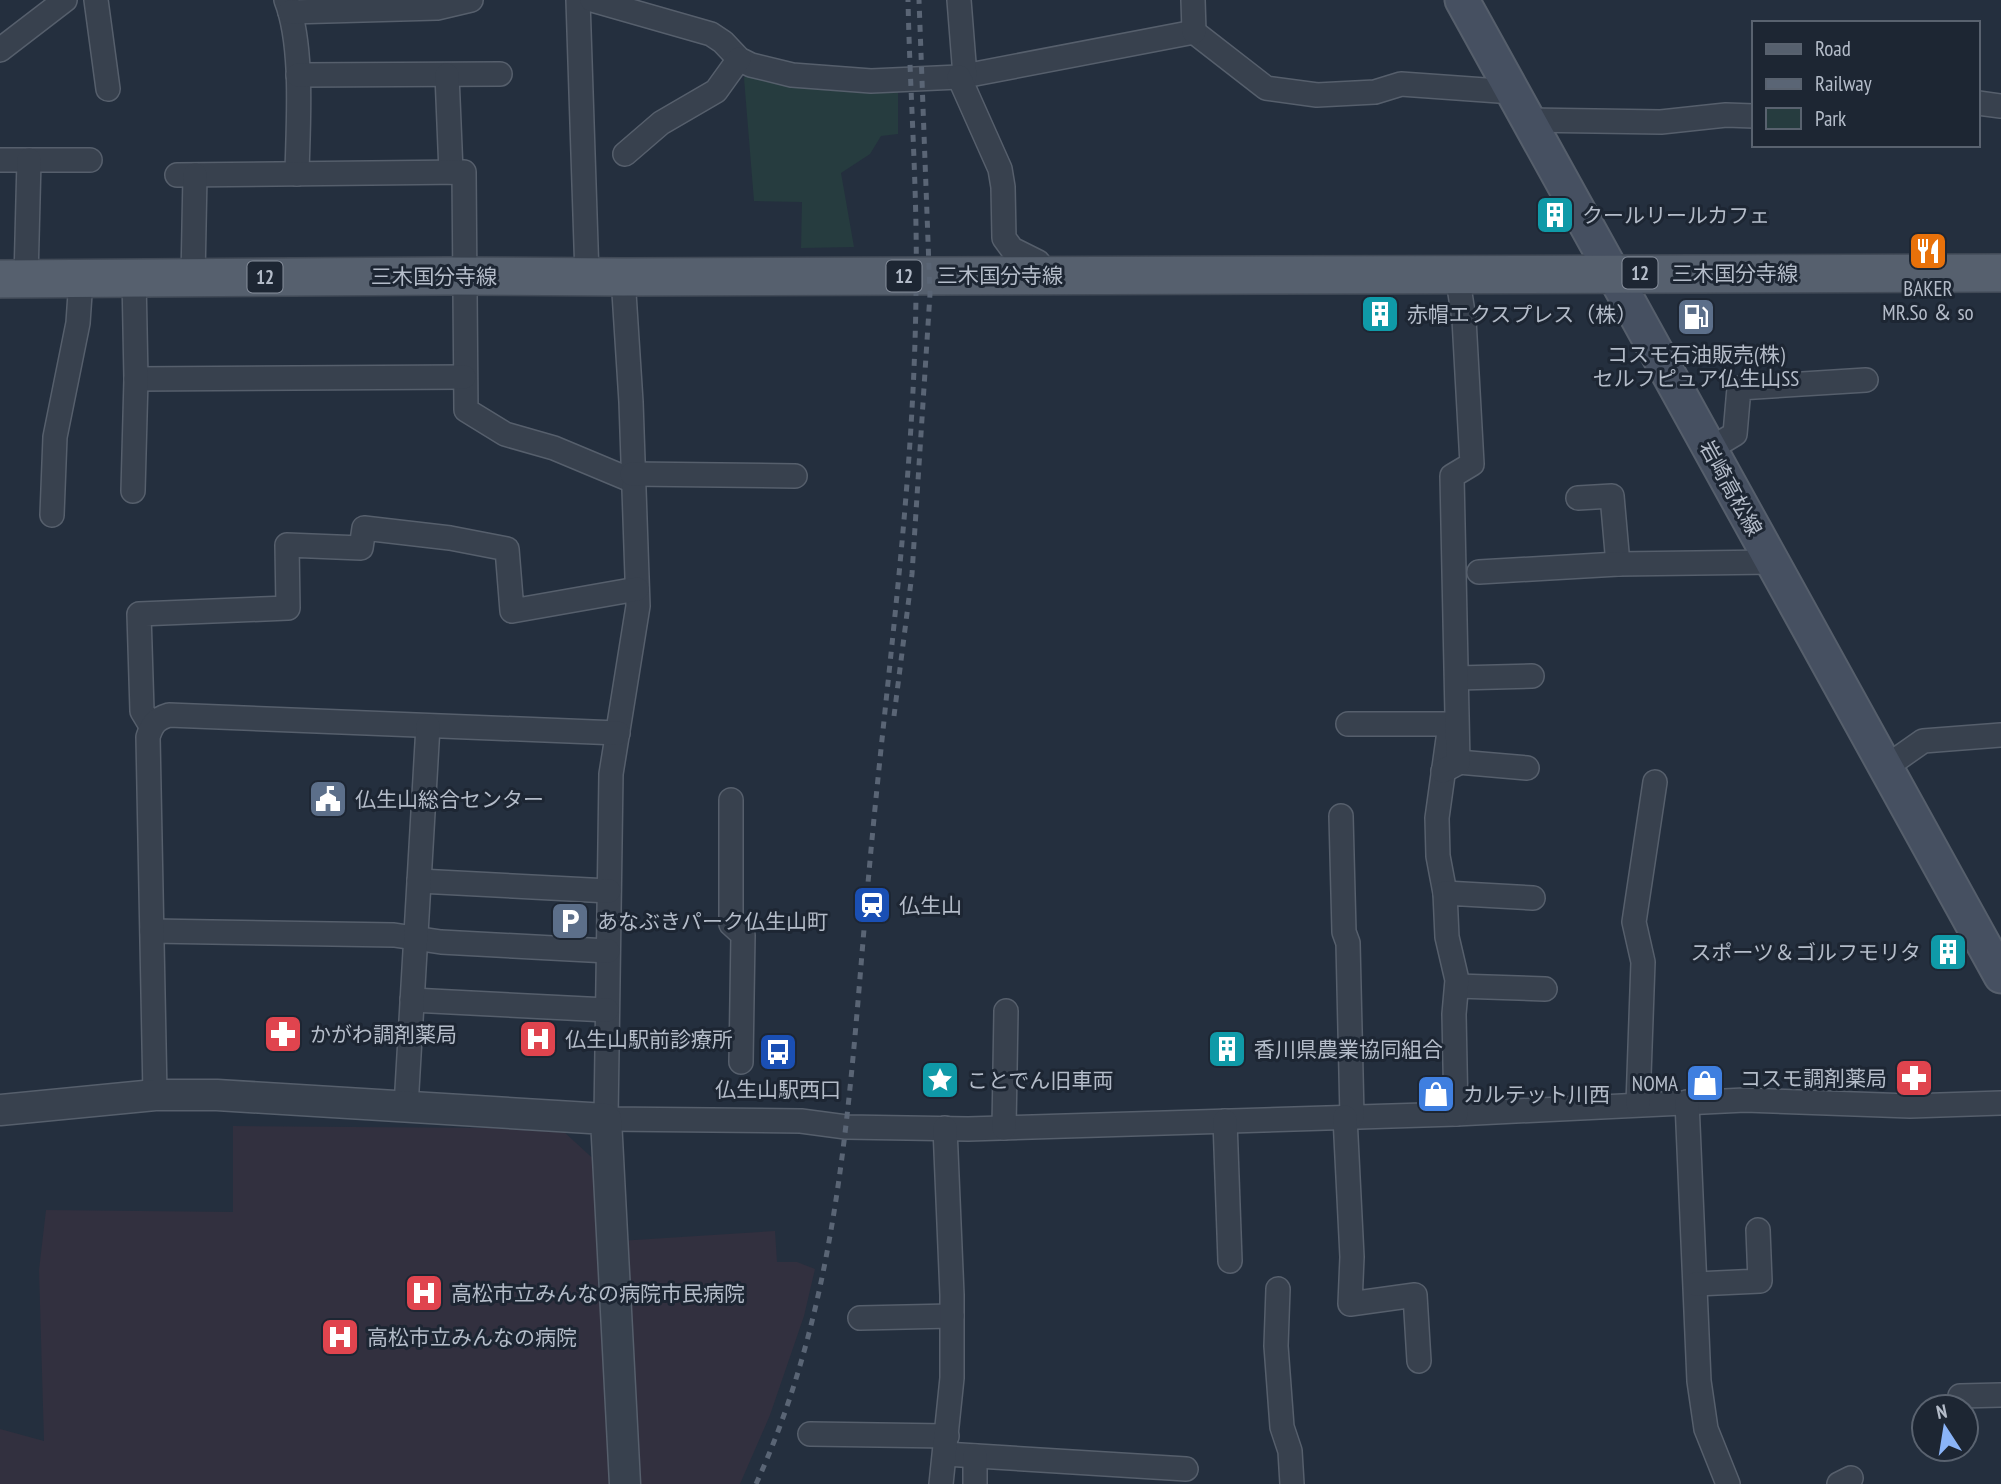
<svg xmlns="http://www.w3.org/2000/svg" width="2001" height="1484" font-family="'PT Sans Narrow','Noto Sans JP',sans-serif">
	<style>
		.medical { fill: #32303f }
		.green { fill: #263c3f }
		.lines { fill: none; stroke-linecap: round; stroke-linejoin: round }
		.minor-casing { stroke: #565f6c; stroke-width: 26 }
		.tertiary-casing { stroke: #565f6c; stroke-width: 33 }
		.secondary-casing { stroke: #565f6c; stroke-width: 37 }
		.primary-casing { stroke: #414a57; stroke-width: 40 }
		.minor { stroke: #38414e; stroke-width: 23 }
		.tertiary { stroke: #38414e; stroke-width: 30 }
		.secondary { stroke: #465061; stroke-width: 33 }
		.primary { stroke: #56606e; stroke-width: 37 }
		.rail { stroke: #5a6575; stroke-width: 5; stroke-dasharray: 7 7; stroke-linecap: butt }
		.labels { text-anchor: middle; dominant-baseline: central; stroke-width: 6; stroke-linejoin: round; paint-order: stroke }
		.shield { fill: #1d2633; stroke: #878f9c; stroke-width: 2 }
		.shield-label { font-size: 19px; font-weight: bold; fill: #b4bcc9 }
		.poi-label { font-size: 21px; fill: #b4bcc9; stroke: #1d2633; text-anchor: start }
		.street-label { font-size: 21px; fill: #b4bcc9; stroke: #1d2633 }
	</style>
	<rect width="100%" height="100%" fill="#242f3e"/>
	<polygon class="medical" points="233,1126 491,1128 563,1131 600,1165 603,1242 775,1231 777,1262 797,1262 815,1269 804,1316 770,1415 740,1484 0,1484 0,1429 44,1441 39,1270 46,1210 233,1212"/>
	<polygon class="green" points="752,68 898,83 898,134 881,136 870,154 841,173 854,247 801,248 802,202 754,201 744,78"/>
	<g class="lines">
		<defs>
			<g id="minor">
				<polyline points="96,0 108,89"/>
				<path d="M286,0C304,46 298,124 297,174"/>
				<polyline points="578,0 587,276"/>
				<polyline points="592,0 711,34 723,42 739,59 751,65 792,75 871,81 959,77 1194,32 1266,88 1317,95 1375,92 1401,84 1513,92"/>
				<polyline points="959,0 965,76"/>
				<polyline points="1193,0 1194,32"/>
				<polyline points="290,12 437,8 471,0"/>
				<polyline points="0,50 65,0"/>
				<polyline points="298,75 500,74"/>
				<polyline points="447,75 451,172"/>
				<polyline points="959,77 1000,169 1003,187 1004,238 1012,249 1038,262 1047,275"/>
				<polyline points="1978,103 2001,106"/>
				<polyline points="1528,120 1661,122 1726,115 1754,116"/>
				<polyline points="625,154 661,123 716,91 739,59"/>
				<polyline points="0,160 90,160"/>
				<polyline points="177,175 464,172 466,410 505,434 554,448 633,481"/>
				<polyline points="623,277 631,402 638,606 611,774 606,1119 801,1121 846,1127 968,1129 1456,1114 1745,1100 1910,1106 2001,1103"/>
				<polyline points="193,278 195,175"/>
				<polyline points="26,279 29,160"/>
				<polyline points="136,379 464,377"/>
				<polyline points="1710,449 1735,434 1739,388 1866,380"/>
				<polyline points="632,474 795,476"/>
				<polyline points="133,491 136,379 134,278"/>
				<polyline points="1578,498 1612,496 1618,564"/>
				<polyline points="52,515 55,437 78,323 81,279"/>
				<polyline points="1479,572 1618,564 1773,562"/>
				<polyline points="1457,678 1532,676"/>
				<polyline points="1348,724 1450,724 1437,818 1438,856 1445,893"/>
				<polyline points="151,726 142,711 139,614 288,608 287,545 361,548 364,528 450,538 507,549 512,611 637,589"/>
				<polyline points="1458,762 1527,768"/>
				<polyline points="1886,767 1923,741 2001,735"/>
				<polyline points="1443,771 1458,763 1452,476 1472,464 1464,319 1457,274"/>
				<polyline points="731,800 731,924 743,935 741,1062"/>
				<polyline points="1341,816 1344,932 1348,943 1352,1117"/>
				<polyline points="419,881 609,891"/>
				<polyline points="152,931 394,935 441,942 608,951"/>
				<polyline points="1457,986 1545,989"/>
				<polyline points="412,1000 607,1010"/>
				<path d="M155,1095L148,737C152,724 156,719 169,715L618,733"/>
				<polyline points="1687,1102 1699,1381 1706,1429 1728,1484"/>
				<polyline points="1638,1104 1643,962 1634,922 1655,782"/>
				<polyline points="406,1107 428,726"/>
				<polyline points="1456,1114 1454,1014 1457,980 1447,937 1445,893 1533,898"/>
				<polyline points="1345,1117 1352,1257 1350,1304 1415,1295 1419,1361"/>
				<polyline points="1225,1121 1230,1261"/>
				<polyline points="1004,1128 1006,1011"/>
				<polyline points="1696,1284 1760,1281 1758,1230"/>
				<polyline points="1278,1289 1276,1346 1282,1427 1290,1451 1292,1484"/>
				<polyline points="860,1318 952,1316"/>
				<polyline points="1960,1396 2001,1395"/>
				<polyline points="810,1434 947,1436"/>
				<polyline points="945,1454 1186,1469"/>
				<polyline points="941,1484 952,1378 952,1295 945,1128"/>
				<polyline points="975,1484 975,1456"/>
				<polyline points="1839,1484 1851,1478"/>
			</g>
			<polyline id="tertiary" points="0,1110 155,1095 217,1095 606,1119 625,1484"/>
			<polyline id="secondary" points="1462,0 2001,976"/>
			<polyline id="primary" points="0,279 448,276 623,277 2001,273"/>
		</defs>
		<use href="#minor" class="minor-casing"/>
		<use href="#tertiary" class="tertiary-casing"/>
		<use href="#secondary" class="secondary-casing"/>
		<use href="#primary" class="primary-casing"/>
		<use href="#minor" class="minor"/>
		<use href="#tertiary" class="tertiary"/>
		<use href="#secondary" class="secondary"/>
		<use href="#primary" class="primary"/>
		<g class="rail">
			<polyline points="894,716 912,574 930,294 919,0"/>
			<path d="M756,1484C844,1292 850,1079 869,872C886,680 914,487 916,294C918,196 910,98 908,0"/>
		</g>
	</g>
	<defs>
		<symbol id="building-square" viewBox="-11 -11 22 22"><rect x="-9" y="-9" width="18" height="18" rx="4" fill="#0f9aa8" stroke="#1d2633"/><path d="M-4-6H4V6H1V3H-1V6H-4ZM-2.5-4.3h1.7v1.8h-1.7ZM.8-4.3h1.7v1.8H.8ZM-2.5-1h1.7V.8h-1.7ZM.8-1h1.7V.8H.8Z" fill="#fff"/></symbol>
		<symbol id="restaurant-square" viewBox="-11 -11 22 22"><rect x="-9" y="-9" width="18" height="18" rx="4" fill="#e8710a" stroke="#1d2633"/><path d="M-5-6h1v4h1v-4h1v4h1v-4h1v5L-1.5 .5V6h-2V.5L-5-1ZM5-6V6H3V1.5H1.5Q1.5-4 5-6Z" fill="#fff"/></symbol>
		<symbol id="fuel-square" viewBox="-11 -11 22 22"><rect x="-9" y="-9" width="18" height="18" rx="4" fill="#5c6f8a" stroke="#1d2633"/><path d="M-5.5-6h7V0h2V4h1.3V-2.5L3-4.5l.8-.8L6-3V5H2.5V1h-1V6h-7ZM-4.2-4.7v3.2H.2V-4.7Z" fill="#fff"/></symbol>
		<symbol id="civic-square" viewBox="-11 -11 22 22"><rect x="-9" y="-9" width="18" height="18" rx="4" fill="#5c6f8a" stroke="#1d2633"/><path d="M-.6-6.5H3V-4.5H.6V-3L4-1V1h2V6H-6V1h2V-1L-.6-3ZM-1.2 2.5V6h2.4V2.5Z" fill="#fff"/></symbol>
		<symbol id="station-square" viewBox="-11 -11 22 22"><rect x="-9" y="-9" width="18" height="18" rx="4" fill="#1a4fb4" stroke="#1d2633"/><path d="M-3-6H3Q5-6 5-4V2Q5 4 3 4L4.5 6H3L1.5 4h-3L-3 6H-4.5L-3 4Q-5 4-5 2V-4Q-5-6-3-6ZM-3.5-4v3h7v-3ZM-3.5 1v1.5H-2V1ZM2 1v1.5H3.5V1Z" fill="#fff"/></symbol>
		<symbol id="parking-square" viewBox="-11 -11 22 22"><rect x="-9" y="-9" width="18" height="18" rx="4" fill="#5c6f8a" stroke="#1d2633"/><path d="M-3.5-5.5H1a3.5 3.5 0 0 1 0 7H-1V5.5H-3.5ZM-1-3.4V-.6H.8a1.4 1.4 0 0 0 0-2.8Z" fill="#fff"/></symbol>
		<symbol id="pharmacy-square" viewBox="-11 -11 22 22"><rect x="-9" y="-9" width="18" height="18" rx="4" fill="#e0444e" stroke="#1d2633"/><path d="M-2-6h4v4h4v4h-4v4h-4v-4h-4v-4h4Z" fill="#fff"/></symbol>
		<symbol id="hospital-square" viewBox="-11 -11 22 22"><rect x="-9" y="-9" width="18" height="18" rx="4" fill="#e0444e" stroke="#1d2633"/><path d="M-5-5h3v3.5h4V-5h3V5h-3V1.5h-4V5h-3Z" fill="#fff"/></symbol>
		<symbol id="bus-square" viewBox="-11 -11 22 22"><rect x="-9" y="-9" width="18" height="18" rx="4" fill="#1a4fb4" stroke="#1d2633"/><path d="M-5-6H5V4H4V6H2V4H-2V6H-4V4H-5ZM-3.5-4V0h7V-4ZM-3.5 1.2v1.5H-2V1.2ZM2 1.2v1.5H3.5V1.2Z" fill="#fff"/></symbol>
		<symbol id="sight-square" viewBox="-11 -11 22 22"><rect x="-9" y="-9" width="18" height="18" rx="4" fill="#0f9aa8" stroke="#1d2633"/><path d="M0-6L1.8-2.2L6-1.7L2.9 1.2L3.7 5.4L0 3.3L-3.7 5.4L-2.9 1.2L-6-1.7L-1.8-2.2Z" fill="#fff"/></symbol>
		<symbol id="shop-square" viewBox="-11 -11 22 22"><rect x="-9" y="-9" width="18" height="18" rx="4" fill="#3f7fe0" stroke="#1d2633"/><path d="M-5-2.5h2.3a2.7 3.5 0 0 1 5.4 0H5L5.5 6h-11ZM-1.5-2.5h3a1.5 2.3 0 0 0-3 0Z" fill="#fff"/></symbol>
	</defs>
	<g fill-rule="evenodd">
		<use href="#building-square" x="1533" y="193" width="44" height="44"/>
		<use href="#restaurant-square" x="1906" y="229" width="44" height="44"/>
		<use href="#building-square" x="1358" y="292" width="44" height="44"/>
		<use href="#fuel-square" x="1674" y="295" width="44" height="44"/>
		<use href="#civic-square" x="306" y="777" width="44" height="44"/>
		<use href="#station-square" x="850" y="883" width="44" height="44"/>
		<use href="#parking-square" x="548" y="899" width="44" height="44"/>
		<use href="#building-square" x="1926" y="930" width="44" height="44"/>
		<use href="#pharmacy-square" x="261" y="1012" width="44" height="44"/>
		<use href="#hospital-square" x="516" y="1017" width="44" height="44"/>
		<use href="#building-square" x="1205" y="1027" width="44" height="44"/>
		<use href="#bus-square" x="756" y="1030" width="44" height="44"/>
		<use href="#pharmacy-square" x="1892" y="1056" width="44" height="44"/>
		<use href="#sight-square" x="918" y="1058" width="44" height="44"/>
		<use href="#shop-square" x="1683" y="1061" width="44" height="44"/>
		<use href="#shop-square" x="1414" y="1072" width="44" height="44"/>
		<use href="#hospital-square" x="402" y="1271" width="44" height="44"/>
		<use href="#hospital-square" x="318" y="1315" width="44" height="44"/>
	</g>
	<g class="labels">
		<g class="shield">
			<rect x="1622.5" y="257.5" width="35" height="31" rx="5"/>
			<rect x="886.5" y="260.5" width="35" height="31" rx="5"/>
			<rect x="247.5" y="261.5" width="35" height="31" rx="5"/>
		</g>
		<g class="shield-label">
			<text x="1640" y="273">12</text>
			<text x="904" y="276">12</text>
			<text x="265" y="277">12</text>
		</g>
		<g class="poi-label">
			<text x="1582" y="215">クールリールカフェ</text>
			<text x="1928" y="288" text-anchor="middle">BAKER<tspan x="1928" dy="24">MR.So ＆ so</tspan></text>
			<text x="1407" y="314">赤帽エクスプレス（株）</text>
			<text x="1696" y="354" text-anchor="middle">コスモ石油販売(株)<tspan x="1696" dy="24">セルフピュア仏生山SS</tspan></text>
			<text x="355" y="799">仏生山総合センター</text>
			<text x="899" y="905">仏生山</text>
			<text x="597" y="921">あなぶきパーク仏生山町</text>
			<text x="1921" y="952" text-anchor="end">スポーツ＆ゴルフモリタ</text>
			<text x="310" y="1034">かがわ調剤薬局</text>
			<text x="565" y="1039">仏生山駅前診療所</text>
			<text x="1254" y="1049">香川県農業協同組合</text>
			<text x="1887" y="1078" text-anchor="end">コスモ調剤薬局</text>
			<text x="967" y="1080">ことでん旧車両</text>
			<text x="1678" y="1083" text-anchor="end">NOMA</text>
			<text x="778" y="1089" text-anchor="middle">仏生山駅西口</text>
			<text x="1463" y="1094">カルテット川西</text>
			<text x="451" y="1293">高松市立みんなの病院市民病院</text>
			<text x="367" y="1337">高松市立みんなの病院</text>
		</g>
		<g class="street-label">
			<text x="1735" y="273">三木国分寺線</text>
			<text x="1000" y="275">三木国分寺線</text>
			<text x="434" y="276">三木国分寺線</text>
			<text transform="translate(1731 488) rotate(61)">岩崎高松線</text>
		</g>
	</g>
	<rect x="1752" y="21" width="228" height="126" fill="#1d2633" stroke="#59626f" stroke-width="2"/>
	<rect x="1766" y="44" width="35" height="10" fill="#56606e" stroke="#59626f" stroke-width="2"/>
	<text x="1815" y="56" font-size="21" fill="#b4bcc9">Road</text>
	<rect x="1766" y="79" width="35" height="10" fill="#5a6575" stroke="#59626f" stroke-width="2"/>
	<text x="1815" y="91" font-size="21" fill="#b4bcc9">Railway</text>
	<rect x="1766" y="108" width="35" height="21" fill="#263c3f" stroke="#59626f" stroke-width="2"/>
	<text x="1815" y="126" font-size="21" fill="#b4bcc9">Park</text>
	<g transform="translate(1945 1428) rotate(348)"><circle r="33" fill="#1d2633" stroke="#59626f" stroke-width="2"/>
	<path d="M0-5L12 26L0 18L-12 26Z" fill="#8ab4f8"/>
	<text y="-10" font-size="19" font-weight="bold" text-anchor="middle" fill="#b4bcc9">N</text>
	</g>
</svg>
